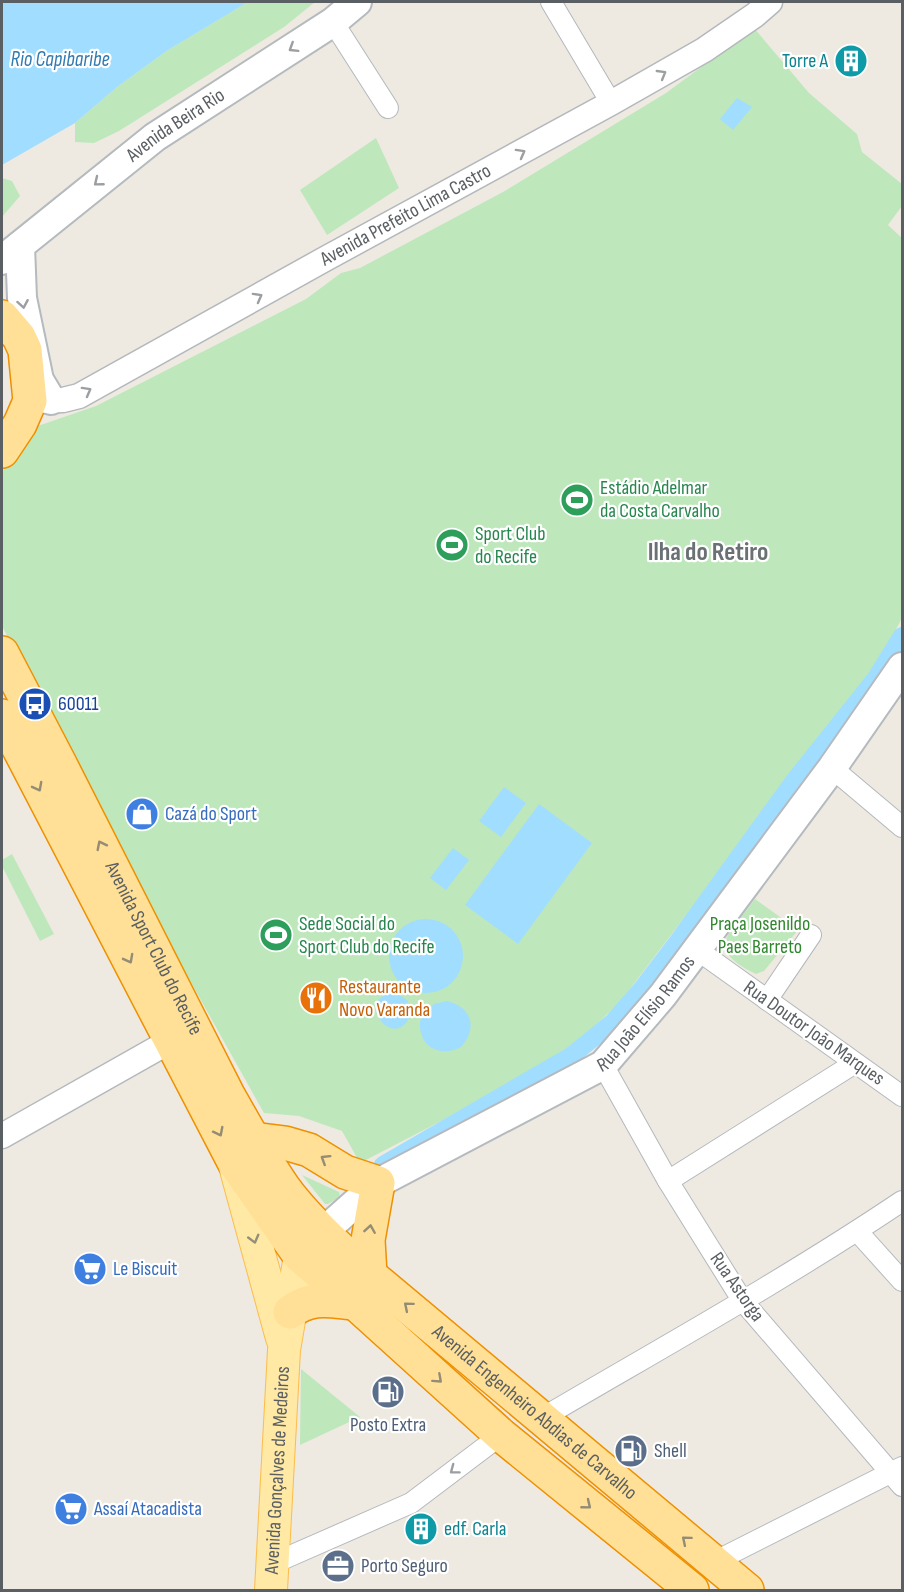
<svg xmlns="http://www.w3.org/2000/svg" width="904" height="1592" font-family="'Sofia Sans Condensed',sans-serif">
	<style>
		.green { fill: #bee8bb }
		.water { fill: #a0ddff }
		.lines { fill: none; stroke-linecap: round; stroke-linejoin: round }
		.canal { stroke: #a0ddff; stroke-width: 18 }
		.minor-casing { stroke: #b4b8bd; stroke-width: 22 }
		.tertiary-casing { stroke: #b4b8bd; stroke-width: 27 }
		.secondary-casing { stroke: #b5babf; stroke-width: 32 }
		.primary-casing { stroke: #fdbc4b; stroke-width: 34 }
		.trunk-casing { stroke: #ef9000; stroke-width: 36 }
		.minor { stroke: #fff; stroke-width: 20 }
		.tertiary { stroke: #fff; stroke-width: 24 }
		.secondary { stroke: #fff; stroke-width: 28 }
		.primary { stroke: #ffe9a5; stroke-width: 32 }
		.trunk { stroke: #ffe096; stroke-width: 33 }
		.oneway { stroke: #9c9fa1 }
		.oneway2 { stroke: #948c75 }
		.oneway3 { stroke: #948f7a }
		.labels { text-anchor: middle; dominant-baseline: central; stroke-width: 4.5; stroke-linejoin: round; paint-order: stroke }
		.culture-label { font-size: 20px; fill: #0d838f; stroke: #fff; text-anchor: end }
		.street-label { font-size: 20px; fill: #5a5f63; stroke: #fff }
		.leisure-label { font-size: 20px; fill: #27864d; stroke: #fff; text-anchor: start }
		.transit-label { font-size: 20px; fill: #164399; stroke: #fff; text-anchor: start }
		.shop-label { font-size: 20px; fill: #366cbe; stroke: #fff; text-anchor: start }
		.park-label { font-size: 20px; fill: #30872e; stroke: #fff }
		.food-label { font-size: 20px; fill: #c56008; stroke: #fff; text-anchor: start }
		.service-label { font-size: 20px; fill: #4e5e75; stroke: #fff; text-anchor: start }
		.water-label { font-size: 21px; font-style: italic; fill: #327ab0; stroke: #fff }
		.district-label { font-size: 26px; font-weight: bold; fill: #6a7175; stroke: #fff }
	</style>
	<rect width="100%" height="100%" fill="#eeeae1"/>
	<g class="green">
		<polygon points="248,2 315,2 284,27 119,131 94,143 75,142 75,123 117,87 168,50"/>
		<polygon points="754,28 809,93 857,134 862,152 902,184 902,206 888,225 902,238 902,618 880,660 620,1002 580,1040 539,1066 482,1100 360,1163 342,1131 299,1116 264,1113 189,979 2,626 2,472 29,429 96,406 306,299 341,273 360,268 503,192 666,93"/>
		<polygon points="376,138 399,188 327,235 300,190"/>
		<polygon points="2,178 12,181 20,196 2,217"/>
		<polygon points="12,854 54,934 40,941 2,866 2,860"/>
		<path d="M755,899L798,930L764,971L756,974C703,949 730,933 755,899Z"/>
		<polygon points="302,1175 339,1192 340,1197 328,1204 325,1204"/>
		<polygon points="301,1369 360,1417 300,1445"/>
	</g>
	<g class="water">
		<polygon points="2,2 248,2 168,50 117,87 75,123 2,165"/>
		<polygon points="737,98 752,107 733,130 720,119"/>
		<polygon points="504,787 526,803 501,837 479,821"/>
		<polygon points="539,804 592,843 518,944 465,905"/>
		<polygon points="453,848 469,860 446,890 430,878"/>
		<circle cx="426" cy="956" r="37"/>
		<path d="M397,993L408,1001V1008L411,1013C396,1057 349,995 397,993Z"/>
		<path d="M447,1001C472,1007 478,1028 461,1047C446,1055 426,1052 421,1033C420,1029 419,1023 421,1019C423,1016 429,1013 431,1010L433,1004Z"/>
	</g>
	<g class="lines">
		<polyline class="canal" points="383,1165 571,1056 613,1022 641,990 676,944 794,781 876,678 902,636"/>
		<defs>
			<g id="minor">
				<polyline points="551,2 611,103"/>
				<polyline points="333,22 388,108"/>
				<polyline points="832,768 902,827"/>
				<polyline points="696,949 902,1096"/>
				<polyline points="767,1000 811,935"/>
				<polyline points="603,1065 668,1181 742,1300 902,1486"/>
				<polyline points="668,1181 855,1063"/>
				<polyline points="857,1231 902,1281"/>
				<path d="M542,1418C663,1347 786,1279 902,1201"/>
				<polyline points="712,1563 902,1467"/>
				<polyline points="272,1564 411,1503 501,1435"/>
			</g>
			<g id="tertiary">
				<path id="s1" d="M33,401L63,400L79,396L325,259L611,103L704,50L755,15L770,2"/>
				<polyline points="2,1136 172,1040"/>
			</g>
			<g id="secondary">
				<polyline points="20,246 22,298 39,380 51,400"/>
				<path id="s2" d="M2,260L155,137L333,22L357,2"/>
				<path id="s3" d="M322,1233L378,1183L603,1065L663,995L832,768L902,667"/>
			</g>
			<g id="primary">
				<polyline points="235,1166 282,1338"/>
				<path id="s4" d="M271,1590L284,1350L300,1256L316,1239"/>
			</g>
			<g id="trunk">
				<polyline points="2,317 19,337 25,350 30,401 20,424 2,451"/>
				<path id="s5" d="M2,653L59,762L227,1093C245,1125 263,1158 284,1188C303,1214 327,1237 351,1259L747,1590"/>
				<polyline points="2,716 234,1162 300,1256 355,1303 501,1435 692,1590"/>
				<polyline points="253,1139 285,1143 309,1150 345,1172 378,1183 368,1240 370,1275"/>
				<path d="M290,1312C312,1295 330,1301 355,1303"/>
			</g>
		</defs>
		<use href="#minor" class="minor-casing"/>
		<use href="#tertiary" class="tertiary-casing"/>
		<use href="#secondary" class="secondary-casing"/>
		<use href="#primary" class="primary-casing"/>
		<use href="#trunk" class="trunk-casing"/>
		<use href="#minor" class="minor"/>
		<use href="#tertiary" class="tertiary"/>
		<use href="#secondary" class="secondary"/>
		<use href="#primary" class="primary"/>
		<use href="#trunk" class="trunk"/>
	</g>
	<defs><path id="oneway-chevron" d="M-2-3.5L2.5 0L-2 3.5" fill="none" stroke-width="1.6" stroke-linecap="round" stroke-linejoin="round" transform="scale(1.5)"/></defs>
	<g class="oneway">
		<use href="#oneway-chevron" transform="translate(293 48) rotate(148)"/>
		<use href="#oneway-chevron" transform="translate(662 74) rotate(-30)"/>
		<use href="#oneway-chevron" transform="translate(521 153) rotate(-29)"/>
		<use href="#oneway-chevron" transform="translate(98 182) rotate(141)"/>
		<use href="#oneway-chevron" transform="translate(258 297) rotate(-29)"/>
		<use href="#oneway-chevron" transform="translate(23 304) rotate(80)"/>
		<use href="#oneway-chevron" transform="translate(87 391) rotate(-29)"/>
		<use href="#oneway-chevron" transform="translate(454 1470) rotate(143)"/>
	</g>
	<g class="oneway2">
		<use href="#oneway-chevron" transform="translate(38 787) rotate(62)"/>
		<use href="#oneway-chevron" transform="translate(101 845) rotate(-117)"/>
		<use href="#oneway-chevron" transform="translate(129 959) rotate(62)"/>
		<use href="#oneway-chevron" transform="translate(219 1132) rotate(63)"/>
		<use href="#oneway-chevron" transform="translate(325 1159) rotate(-148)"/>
		<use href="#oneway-chevron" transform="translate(370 1229) rotate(-81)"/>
		<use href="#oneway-chevron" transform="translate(408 1306) rotate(-140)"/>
		<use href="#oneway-chevron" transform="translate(438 1379) rotate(42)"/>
		<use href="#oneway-chevron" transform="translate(587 1505) rotate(39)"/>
		<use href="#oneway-chevron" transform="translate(686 1540) rotate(-140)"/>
	</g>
	<use class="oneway3" href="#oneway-chevron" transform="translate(254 1239) rotate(75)"/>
	<defs>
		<symbol id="building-disc" viewBox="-11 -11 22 22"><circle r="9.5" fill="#0f9aa8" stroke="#fff"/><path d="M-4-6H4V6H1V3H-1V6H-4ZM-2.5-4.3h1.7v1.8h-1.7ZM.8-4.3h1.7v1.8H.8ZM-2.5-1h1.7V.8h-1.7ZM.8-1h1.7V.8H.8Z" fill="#fff"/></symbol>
		<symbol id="stadium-disc" viewBox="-11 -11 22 22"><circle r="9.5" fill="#2e9e5b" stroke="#fff"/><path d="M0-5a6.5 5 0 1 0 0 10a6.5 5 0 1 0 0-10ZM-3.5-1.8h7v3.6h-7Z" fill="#fff"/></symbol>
		<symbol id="bus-disc" viewBox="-11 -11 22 22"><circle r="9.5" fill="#1a4fb4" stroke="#fff"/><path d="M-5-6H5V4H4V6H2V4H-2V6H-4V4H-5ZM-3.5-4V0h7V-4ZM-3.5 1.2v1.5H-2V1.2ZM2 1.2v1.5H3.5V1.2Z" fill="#fff"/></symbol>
		<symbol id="shop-disc" viewBox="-11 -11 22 22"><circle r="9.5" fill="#3f7fe0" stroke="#fff"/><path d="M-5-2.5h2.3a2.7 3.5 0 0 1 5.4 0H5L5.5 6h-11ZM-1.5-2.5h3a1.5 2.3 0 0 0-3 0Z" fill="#fff"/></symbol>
		<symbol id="restaurant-disc" viewBox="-11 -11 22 22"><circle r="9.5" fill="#e8710a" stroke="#fff"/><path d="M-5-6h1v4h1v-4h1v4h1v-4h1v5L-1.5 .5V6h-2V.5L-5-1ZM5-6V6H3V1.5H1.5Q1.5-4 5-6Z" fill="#fff"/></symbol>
		<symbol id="supermarket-disc" viewBox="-11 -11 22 22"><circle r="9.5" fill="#3f7fe0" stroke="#fff"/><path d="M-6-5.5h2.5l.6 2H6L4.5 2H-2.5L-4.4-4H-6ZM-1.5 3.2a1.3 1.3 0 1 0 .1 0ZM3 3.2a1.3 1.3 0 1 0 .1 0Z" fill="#fff"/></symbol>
		<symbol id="fuel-disc" viewBox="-11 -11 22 22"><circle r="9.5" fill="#5c6f8a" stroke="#fff"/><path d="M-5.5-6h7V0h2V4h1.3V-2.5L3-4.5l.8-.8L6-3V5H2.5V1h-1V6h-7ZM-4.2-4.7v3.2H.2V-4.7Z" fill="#fff"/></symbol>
		<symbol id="office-disc" viewBox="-11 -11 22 22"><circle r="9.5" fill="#5c6f8a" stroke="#fff"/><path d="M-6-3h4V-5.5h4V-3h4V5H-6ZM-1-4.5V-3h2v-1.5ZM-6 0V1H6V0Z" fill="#fff"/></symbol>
	</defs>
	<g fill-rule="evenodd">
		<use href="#building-disc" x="832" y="42" width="38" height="38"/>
		<use href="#stadium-disc" x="558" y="481" width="38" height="38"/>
		<use href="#stadium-disc" x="433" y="526" width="38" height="38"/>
		<use href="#bus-disc" x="16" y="685" width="38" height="38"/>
		<use href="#shop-disc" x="123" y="795" width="38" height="38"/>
		<use href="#stadium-disc" x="257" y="916" width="38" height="38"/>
		<use href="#restaurant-disc" x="297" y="979" width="38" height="38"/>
		<use href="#supermarket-disc" x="71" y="1250" width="38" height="38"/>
		<use href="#fuel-disc" x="369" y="1373" width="38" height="38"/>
		<use href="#fuel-disc" x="612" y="1432" width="38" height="38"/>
		<use href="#supermarket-disc" x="52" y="1490" width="38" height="38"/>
		<use href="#building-disc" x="402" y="1510" width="38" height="38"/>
		<use href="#office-disc" x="319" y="1547" width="38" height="38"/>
	</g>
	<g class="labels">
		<g class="culture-label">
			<text x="828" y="61">Torre A</text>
			<text x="444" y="1529" text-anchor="start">edf. Carla</text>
		</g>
		<g class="street-label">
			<text stroke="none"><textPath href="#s2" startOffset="220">Avenida Beira Rio</textPath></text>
			<text stroke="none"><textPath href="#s1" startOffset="420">Avenida Prefeito Lima Castro</textPath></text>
			<text stroke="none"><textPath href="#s5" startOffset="332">Avenida Sport Club do Recife</textPath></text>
			<text stroke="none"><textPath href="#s3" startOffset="396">Rua João Elísio Ramos</textPath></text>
			<text transform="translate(814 1033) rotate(35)">Rua Doutor João Marques</text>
			<text transform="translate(737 1287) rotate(55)">Rua Astorga</text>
			<text stroke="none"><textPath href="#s5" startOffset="942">Avenida Engenheiro Abdias de Carvalho</textPath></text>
			<text stroke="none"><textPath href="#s4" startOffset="120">Avenida Gonçalves de Medeiros</textPath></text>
		</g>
		<g class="leisure-label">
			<text x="600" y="488">Estádio Adelmar<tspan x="600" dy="23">da Costa Carvalho</tspan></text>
			<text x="475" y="534">Sport Club<tspan x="475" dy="23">do Recife</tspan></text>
			<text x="299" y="924">Sede Social do<tspan x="299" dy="23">Sport Club do Recife</tspan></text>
		</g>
		<g class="transit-label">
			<text x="58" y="704">60011</text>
		</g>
		<g class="shop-label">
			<text x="165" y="814">Cazá do Sport</text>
			<text x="113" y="1269">Le Biscuit</text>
			<text x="94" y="1509">Assaí Atacadista</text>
		</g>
		<g class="park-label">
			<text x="760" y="924">Praça Josenildo<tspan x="760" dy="23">Paes Barreto</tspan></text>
		</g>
		<g class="food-label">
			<text x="339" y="987">Restaurante<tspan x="339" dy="23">Novo Varanda</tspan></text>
		</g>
		<g class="service-label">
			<text x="388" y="1425" text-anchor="middle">Posto Extra</text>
			<text x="654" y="1451">Shell</text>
			<text x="361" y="1566">Porto Seguro</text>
		</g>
		<g class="water-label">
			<text x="60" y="59">Rio Capibaribe</text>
		</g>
		<g class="district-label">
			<text x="708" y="552">Ilha do Retiro</text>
		</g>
	</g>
	<rect width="904" height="1592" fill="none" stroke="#5a5f63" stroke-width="6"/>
</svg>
